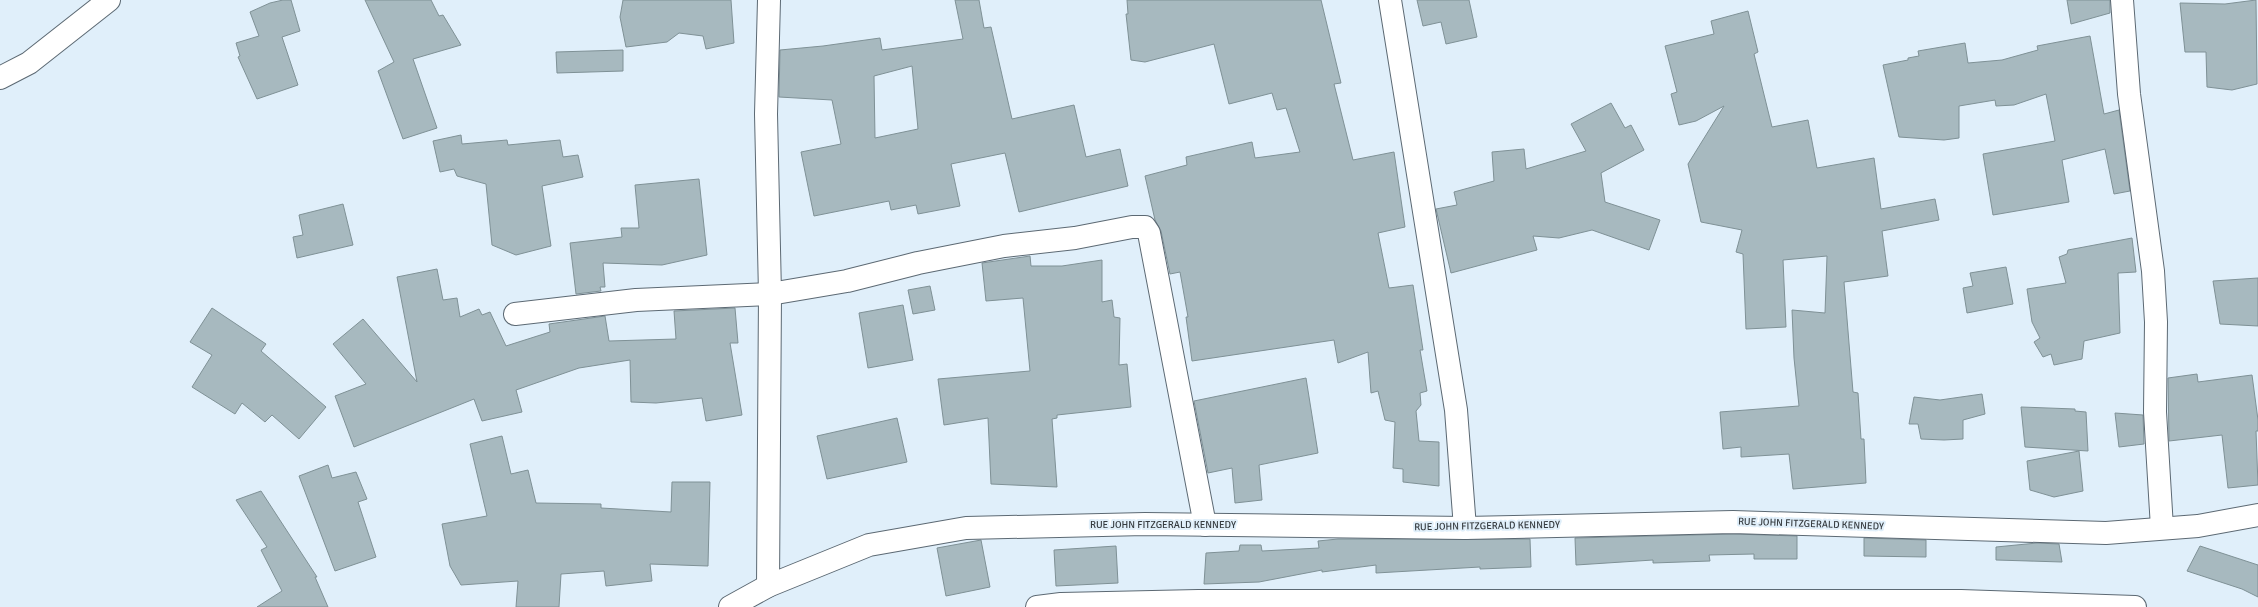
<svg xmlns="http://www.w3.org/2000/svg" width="2258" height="607" font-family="Signika,sans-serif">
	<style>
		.building { fill: #a7b9bf; stroke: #7f9196; fill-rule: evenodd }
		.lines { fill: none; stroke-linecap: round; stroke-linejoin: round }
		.minor-casing { stroke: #5c6973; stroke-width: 24 }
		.minor { stroke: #fff; stroke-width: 22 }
		.labels { text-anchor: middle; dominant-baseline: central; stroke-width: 4; stroke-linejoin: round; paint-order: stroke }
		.street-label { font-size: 10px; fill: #363c40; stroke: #e0effa }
	</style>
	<rect width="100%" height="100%" fill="#e0effa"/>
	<g class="building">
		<polygon points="283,0 291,0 300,31 282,37 298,85 257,99 238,57 240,56 236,43 259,36 250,12 270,3"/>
		<polygon points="365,0 431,0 439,16 443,15 461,45 413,59 437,128 403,139 378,71 394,62"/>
		<polygon points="623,0 731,0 734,43 706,49 703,36 679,33 667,42 626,47 620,17"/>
		<path d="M955,0H979L984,28L991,27L1012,119L1074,105L1086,157L1120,149L1128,186L1019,212L1005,153L951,164L960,206L918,214L916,205L891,210L889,201L814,216L801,152L841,144L832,100L779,97L780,50L823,46L880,38L882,50L963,39ZM912,66L918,129L875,138L874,76Z"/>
		<polygon points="1127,0 1321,0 1341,83 1334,84 1353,160 1394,152 1405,227 1378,233 1389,288 1413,285 1423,350 1420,350 1427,391 1420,393 1421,405 1416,411 1419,441 1439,442 1439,486 1403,482 1403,469 1393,468 1395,422 1385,420 1378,391 1371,393 1368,352 1338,363 1334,340 1192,361 1186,317 1188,317 1180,272 1170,274 1161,231 1155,220 1145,176 1187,165 1186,157 1252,142 1255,158 1300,152 1286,108 1277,110 1272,93 1229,104 1214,44 1145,62 1131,60 1126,14 1128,14"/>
		<polygon points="1417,0 1469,0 1477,37 1446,44 1441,22 1423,26"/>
		<polygon points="2067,0 2110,0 2110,13 2071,24"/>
		<polygon points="2256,0 2257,84 2232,90 2207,87 2206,52 2185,52 2180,3 2225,4"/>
		<polygon points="1748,11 1758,52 1754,54 1772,127 1808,120 1817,168 1874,158 1881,209 1935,199 1939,220 1882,231 1888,276 1844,282 1853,392 1858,393 1861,439 1864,439 1866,483 1793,489 1789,454 1741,457 1741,447 1723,449 1720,412 1799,406 1794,358 1792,310 1825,313 1827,256 1783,260 1786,327 1746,329 1743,254 1736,252 1742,230 1701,222 1688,164 1724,106 1696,121 1679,125 1671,94 1677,92 1665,46 1714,34 1711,21"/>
		<polygon points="2090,36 2104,114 2119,110 2130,191 2114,194 2105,149 2062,160 2069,202 1993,215 1983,154 2055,141 2046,94 2014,105 1996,106 1995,100 1959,106 1959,138 1944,140 1899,137 1883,65 1908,60 1908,58 1919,56 1918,51 1965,43 1968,63 2002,60 2038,50 2037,46"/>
		<polygon points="623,50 623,71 557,73 556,52"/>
		<polygon points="1611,103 1625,128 1631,125 1644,150 1601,173 1605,202 1660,220 1649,250 1592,230 1559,238 1533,236 1537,250 1451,273 1436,209 1457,205 1454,192 1494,181 1492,152 1524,149 1526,169 1586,151 1571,124"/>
		<polygon points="461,135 462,144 507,140 508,145 560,140 563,157 578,155 583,177 542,186 551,246 516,255 492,245 486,184 457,176 454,169 440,172 433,141"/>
		<polygon points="699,179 707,255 662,265 603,263 605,287 600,287 601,291 576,294 570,243 622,237 621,228 639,228 635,185"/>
		<polygon points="343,204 353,245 297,258 293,237 303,235 299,215"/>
		<polygon points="2132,238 2136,272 2118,273 2120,333 2084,341 2082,359 2054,365 2051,354 2043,357 2034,342 2040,338 2032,322 2027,289 2066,283 2059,257 2067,254 2068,250"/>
		<polygon points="1030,256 1031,266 1062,266 1102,260 1102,302 1112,300 1114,317 1120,318 1119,365 1127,364 1131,407 1057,415 1057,418 1052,419 1057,487 991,484 988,418 944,425 938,379 1030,371 1023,298 986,301 982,263"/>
		<polygon points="2006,267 2013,304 1967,313 1963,288 1973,286 1970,273"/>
		<polygon points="437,269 443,300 457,298 460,317 479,309 482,315 490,312 506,346 550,332 549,324 605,316 609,341 676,339 674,311 735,308 738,343 730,343 742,415 706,421 702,398 656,403 631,402 630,360 579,368 516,390 522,412 482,421 474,399 354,447 335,396 366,384 333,344 363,319 417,382 397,277"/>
		<polygon points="2258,278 2258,326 2220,324 2213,281"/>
		<polygon points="930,286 935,310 913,314 908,290"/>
		<polygon points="903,305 913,360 868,368 859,313"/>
		<polygon points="212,308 266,344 261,351 326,407 299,439 272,415 265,422 242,403 235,414 192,387 212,355 190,342"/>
		<polygon points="2197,374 2198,382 2252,375 2258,420 2258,431 2256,431 2258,485 2228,488 2222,435 2169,441 2168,378"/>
		<polygon points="1306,378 1318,453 1259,465 1262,500 1235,503 1232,468 1208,473 1194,401"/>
		<polygon points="1982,394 1985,414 1963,420 1963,439 1944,440 1921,439 1918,424 1909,424 1914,397 1940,400"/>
		<polygon points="2021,407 2075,409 2075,411 2086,412 2088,451 2025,447"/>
		<polygon points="2115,413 2143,415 2144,444 2119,447"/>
		<polygon points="897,418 907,462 827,479 817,436"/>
		<polygon points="502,436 511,474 528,470 536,503 601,504 601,508 671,512 672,482 710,482 708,566 650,564 652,581 606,586 604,571 561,574 559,607 516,607 518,581 461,585 450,566 442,524 487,516 470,444"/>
		<polygon points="2079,451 2083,491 2054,497 2030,490 2027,461"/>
		<polygon points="328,465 332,478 356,472 367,499 358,502 376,557 335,571 299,476"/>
		<polygon points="261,491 317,577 315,577 328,607 257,607 282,591 261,550 267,547 236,500"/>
		<polygon points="1733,534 1797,536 1797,559 1754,559 1754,554 1709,555 1710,561 1653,563 1653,560 1576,565 1575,538"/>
		<polygon points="1864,538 1926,540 1926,557 1864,556"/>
		<polygon points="1338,539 1530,539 1531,567 1480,569 1480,567 1376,573 1376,565 1322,572 1322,570 1259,582 1204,584 1206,553 1239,551 1240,545 1261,545 1262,551 1319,548 1318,541"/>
		<polygon points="981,540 990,587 946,596 937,548"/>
		<polygon points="2037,543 2059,544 2062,562 1996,560 1996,547"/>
		<polygon points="1116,546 1118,583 1056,586 1054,550"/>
		<polygon points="2200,546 2258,565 2258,597 2242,589 2187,571"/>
	</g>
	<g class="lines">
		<defs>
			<g id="minor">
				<polyline points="1390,0 1456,410 1465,528"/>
				<polyline points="2122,0 2129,94 2153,271 2156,322 2155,412 2162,528"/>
				<polyline points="0,78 29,63 109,0"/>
				<polyline points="515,314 636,300 770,294 847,281 918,263 1004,246 1075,238 1132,227 1145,227 1149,233 1205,525"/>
				<polyline points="768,586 770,294 766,114 769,0"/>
				<polyline points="730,607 768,586 869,545 966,528 1145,524 1465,528 1733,522 2106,533 2198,526 2258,515"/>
				<polyline points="1037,607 1061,604 1198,601 1961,601 2135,607"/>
			</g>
		</defs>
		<use href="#minor" class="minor-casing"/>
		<use href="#minor" class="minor"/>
	</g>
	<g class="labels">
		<g class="street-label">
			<text transform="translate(1811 524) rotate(2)">RUE JOHN FITZGERALD KENNEDY</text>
			<text x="1163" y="525">RUE JOHN FITZGERALD KENNEDY</text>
			<text transform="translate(1487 526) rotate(-1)">RUE JOHN FITZGERALD KENNEDY</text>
		</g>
	</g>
</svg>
